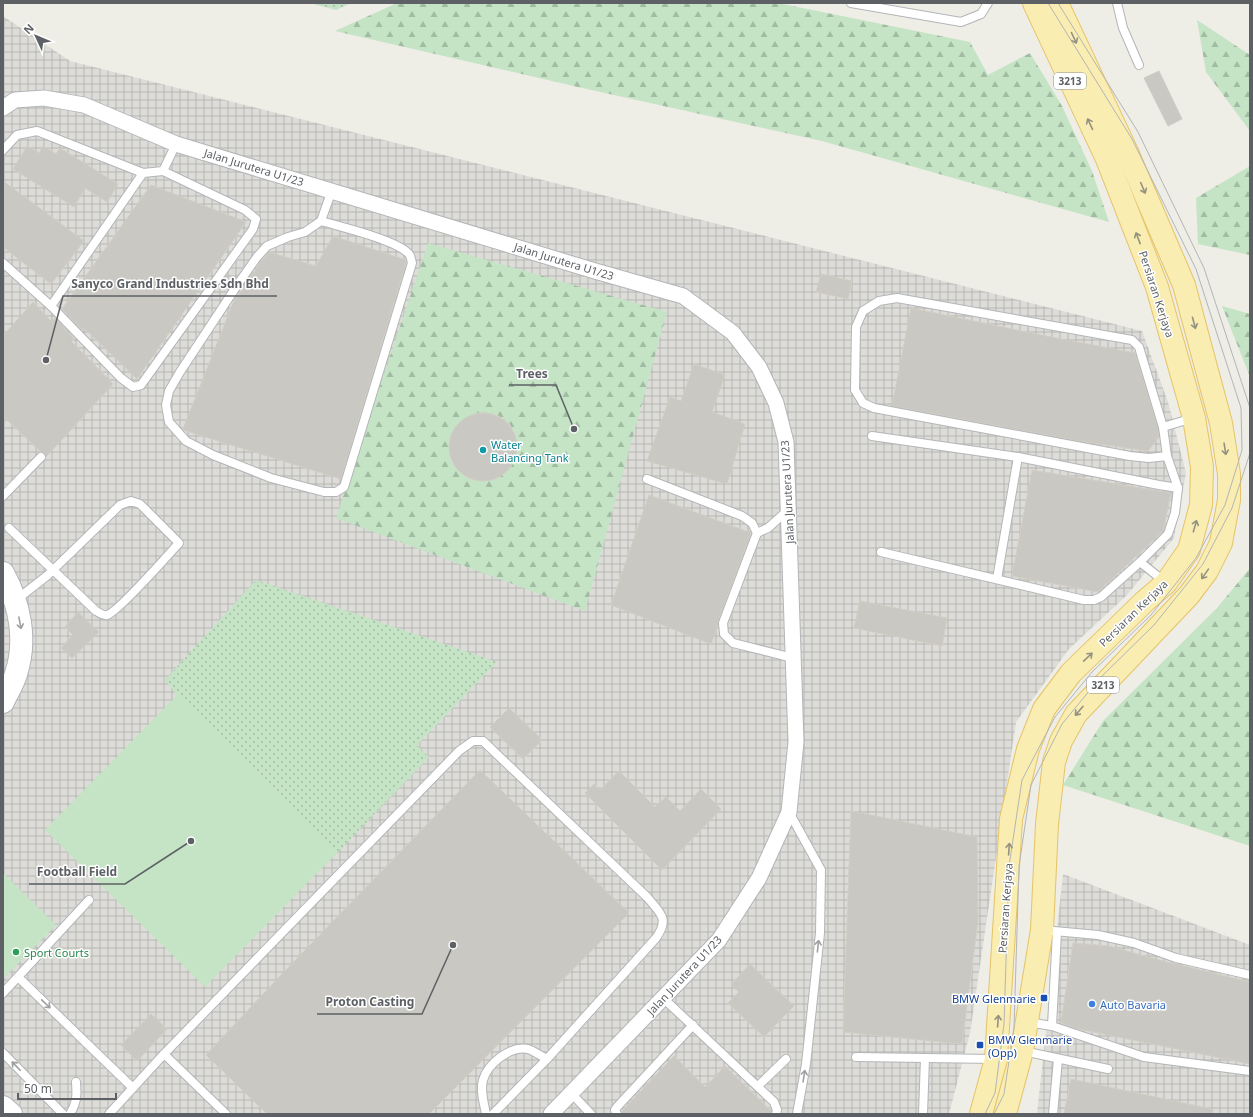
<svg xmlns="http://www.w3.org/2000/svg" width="1253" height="1117" font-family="'Noto Sans',sans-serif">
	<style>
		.industrial { fill: url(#industrial-grid) }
		.grass { fill: url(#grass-dots) }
		.forest { fill: url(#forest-firs); fill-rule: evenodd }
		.pitch { fill: #c4e4c5 }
		.building { fill: #cac8c2; stroke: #d3cec5 }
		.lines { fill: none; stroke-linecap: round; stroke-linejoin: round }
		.lane-casing { stroke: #b3b6b9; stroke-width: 10 }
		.street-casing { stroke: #b3b6b9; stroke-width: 17 }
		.secondary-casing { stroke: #b2b5b9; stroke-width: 24 }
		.primary-casing { stroke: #e6c367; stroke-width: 24 }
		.lane { stroke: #fff; stroke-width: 8 }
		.street { stroke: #fff; stroke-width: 15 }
		.secondary { stroke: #fff; stroke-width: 22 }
		.primary { stroke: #f9edb1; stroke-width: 22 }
		.tram { stroke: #b4b5b5; stroke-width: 1 }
		.oneway { stroke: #949280 }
		.oneway2 { stroke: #9ea0a3 }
		.culture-dot { fill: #0f9aa8; stroke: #fff; stroke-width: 1.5 }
		.leisure-dot { fill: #2e9e5b; stroke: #fff; stroke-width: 1.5 }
		.transit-dot { fill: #1a4fb4; stroke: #fff; stroke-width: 1.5 }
		.shop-dot { fill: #3f7fe0; stroke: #fff; stroke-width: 1.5 }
		.labels { text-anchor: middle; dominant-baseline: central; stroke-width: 3; stroke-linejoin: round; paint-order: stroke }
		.shield { fill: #fff; stroke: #8e9093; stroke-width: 1 }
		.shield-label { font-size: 10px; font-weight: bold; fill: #5d6165 }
		.street-label { font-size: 11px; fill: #5d6165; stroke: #fff }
		.culture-label { font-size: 11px; fill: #0d838f; stroke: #fff; text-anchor: start }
		.leisure-label { font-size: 11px; fill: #27864d; stroke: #fff; text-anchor: start }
		.transit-label { font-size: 11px; fill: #164399; stroke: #fff; text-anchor: end }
		.shop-label { font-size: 11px; fill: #366cbe; stroke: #fff; text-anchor: start }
		.leader { fill: none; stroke: #5d6165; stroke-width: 1.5 }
		.callout-dot { fill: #5d6165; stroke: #fff; stroke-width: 1.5 }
		.callout-label { font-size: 12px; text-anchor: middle; font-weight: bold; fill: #5d6165; stroke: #fff; stroke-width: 3; stroke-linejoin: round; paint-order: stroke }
	</style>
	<defs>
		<pattern id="industrial-grid" width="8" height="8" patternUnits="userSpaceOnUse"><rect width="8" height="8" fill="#dddcd8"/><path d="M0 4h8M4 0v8" fill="none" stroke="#b6b6b3"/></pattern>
		<pattern id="grass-dots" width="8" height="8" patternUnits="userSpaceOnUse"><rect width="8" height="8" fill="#c4e4c5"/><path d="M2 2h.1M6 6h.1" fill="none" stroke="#a2bca4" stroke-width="1.8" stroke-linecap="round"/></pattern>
		<pattern id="forest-firs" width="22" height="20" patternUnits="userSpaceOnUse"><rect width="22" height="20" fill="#c4e4c5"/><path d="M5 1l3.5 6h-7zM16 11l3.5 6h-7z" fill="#a2bca4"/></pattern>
	</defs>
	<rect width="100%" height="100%" fill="#eeede6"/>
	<g class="industrial">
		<polygon points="3,16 70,61 1142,331 1168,402 1186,473 1174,538 1127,595 1069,649 1016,722 970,1033 949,1114 3,1114"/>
		<polygon points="1063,874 1250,945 1250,1114 1037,1114"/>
	</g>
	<g class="grass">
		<polygon points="310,3 351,3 336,10"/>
		<polygon points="256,580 497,662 417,745 429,757 337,853 177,695 165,680"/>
	</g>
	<g class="forest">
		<polygon points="397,3 783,3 783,4 970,42 988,75 1030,53 1062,106 1092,171 1109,222 822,141 578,87 335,31"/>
		<polygon points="1197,20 1250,55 1250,131 1206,72"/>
		<polygon points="1250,166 1250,255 1198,244 1196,198"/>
		<path d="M428,243L667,312L585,611L336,518ZM477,413C481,413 485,412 489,413C533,420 521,489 478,480C469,478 460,474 455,466C444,451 450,428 466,418C469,416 473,415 477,413Z"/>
		<polygon points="1222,306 1250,314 1250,377"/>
		<polygon points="1250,568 1250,846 1063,785 1103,721 1217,608"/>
	</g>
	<g class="pitch">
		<polygon points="177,695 337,853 205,987 45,830"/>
		<polygon points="3,873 56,925 3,979"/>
	</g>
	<g class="building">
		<polygon points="1159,71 1182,119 1168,126 1144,78"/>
		<polygon points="27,146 39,153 43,146 56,154 60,148 118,184 107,202 85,188 74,207 13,169"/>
		<polygon points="3,181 84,241 51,284 3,247"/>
		<polygon points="151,185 246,222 137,379 84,328 82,330 62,309"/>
		<polygon points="333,236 406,260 406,263 341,479 183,430 183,429 233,303 262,260 269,252 316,266"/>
		<polygon points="821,274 852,281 848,299 816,292"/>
		<polygon points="33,302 52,322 55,318 74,338 71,341 113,384 46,457 45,453 41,452 3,416 3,336"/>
		<polygon points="911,308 1046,336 1135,353 1158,428 1159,437 1148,451 1079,441 892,406"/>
		<polygon points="694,364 725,375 712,412 745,424 727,484 647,461 670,397 681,401"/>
		<circle cx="483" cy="447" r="34"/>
		<polygon points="1032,470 1171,493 1163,531 1098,592 1012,576"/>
		<polygon points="649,495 751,533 718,621 718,625 711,644 611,605"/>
		<polygon points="860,601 947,618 942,646 854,628"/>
		<polygon points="78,612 99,632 72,658 61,648 73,635 65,627"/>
		<polygon points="509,708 542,740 523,759 490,727"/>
		<polygon points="480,770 629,913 429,1114 267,1114 206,1055 278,978"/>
		<polygon points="619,771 655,807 666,797 680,811 701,789 721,809 662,870 585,793 594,784 600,790"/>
		<polygon points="851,811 977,837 978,921 962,1044 843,1032"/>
		<polygon points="1073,943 1109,946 1159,960 1250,982 1250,1064 1079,1029 1061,1023"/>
		<polygon points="750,964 794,1006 764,1037 728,1003 739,992 731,985"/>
		<polygon points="151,1014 167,1029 137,1061 121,1045"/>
		<polygon points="674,1056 705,1087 725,1066 771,1111 771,1114 622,1114 622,1111"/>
		<polygon points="1071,1079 1212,1109 1211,1114 1064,1114"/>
	</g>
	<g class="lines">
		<defs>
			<g id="lane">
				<polyline points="851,3 961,22 981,14 988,3"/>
				<polyline points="1117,3 1123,28 1139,65"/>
				<polyline points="3,150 17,135 37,131 143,173 163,171 176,144"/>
				<polyline points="143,173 51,306 121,378 133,387 141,385 253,229 256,219 245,210 163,171"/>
				<path d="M321,221C341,227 397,240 409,254C411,256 411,260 412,263L344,487L336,492H324L271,478L213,455L186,441L169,422L166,405L169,391L180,372L238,284L257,257L267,246L288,237L305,232L321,221L332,190"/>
				<polyline points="3,263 51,306"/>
				<polyline points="1163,427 1193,418"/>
				<polyline points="872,436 1018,457 1159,485 1178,488"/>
				<polyline points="647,479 742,516 752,523 757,533 723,623 724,634 733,643 793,658"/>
				<polyline points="3,496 41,457"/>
				<path d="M9,528L96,611C100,613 103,616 107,615C117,613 169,554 179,543L140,504L131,501L120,505L53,570L48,575L16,600"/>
				<polyline points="757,533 768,528 788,510"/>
				<polyline points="881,552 1084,600 1094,600 1101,597 1140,562 1165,582"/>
				<polyline points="1140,562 1168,534 1175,513 1178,488 1167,456 1163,427 1141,354 1139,347 1132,340 897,298 879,301 863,311 856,327 855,390 863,403 874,408 1130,456 1149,458 1167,456"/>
				<polyline points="997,579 1018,457"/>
				<polyline points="789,812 821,870 820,933 806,1064 797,1114"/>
				<polyline points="1043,930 1098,935 1134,943 1176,958 1250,975"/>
				<polyline points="18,977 133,1088"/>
				<polyline points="3,993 89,900"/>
				<polyline points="663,998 774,1102 777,1110 776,1114"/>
				<polyline points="1028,1022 1052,1026 1144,1057 1250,1071"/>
				<polyline points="1052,1026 1057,932"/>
				<polyline points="1023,1051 1108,1069"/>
				<polyline points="3,1053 63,1114"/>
				<polyline points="164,1054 226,1114"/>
				<polyline points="856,1057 995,1059"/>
				<polyline points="758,1086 786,1059"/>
				<polyline points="571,1093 591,1114"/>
				<path d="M70,1114C77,1102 77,1096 76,1082"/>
				<path d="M109,1114L164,1054L459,751L473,741H483L647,897C660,913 670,918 656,938L547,1059L493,1114"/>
				<path d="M486,1114C484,1103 480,1091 483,1080C488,1063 510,1046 528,1049C534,1051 541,1056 547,1059"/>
				<polyline points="617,1114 615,1110 617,1107 693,1025"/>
				<polyline points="923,1114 925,1058"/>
				<polyline points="1053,1114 1058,1059"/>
			</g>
			<polyline id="street" points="3,108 15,100 44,98 84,105 176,144 595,271 683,296 733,333 759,367 776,403 786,442 796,742 789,812 759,878 719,940 551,1114"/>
			<g id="secondary">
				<path d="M3,573C20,604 27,640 16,674C13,684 7,693 3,702"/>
				<polyline points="3,1107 11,1114"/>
			</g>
			<g id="primary">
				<polyline points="981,1114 996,1059 1011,819 1028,749 1044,709 1071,673 1145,601 1166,583 1189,550 1201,505 1202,467 1194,418 1157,287 1107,159 1034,3"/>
				<polyline points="1005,1114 1022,1051 1042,930 1047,824 1054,762 1061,741 1076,714 1189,595 1207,571 1221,543 1229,500 1229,474 1221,423 1184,285 1127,152 1057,3"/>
			</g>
		</defs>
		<use href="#lane" class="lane-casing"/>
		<use href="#street" class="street-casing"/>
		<use href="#secondary" class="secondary-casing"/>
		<use href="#primary" class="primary-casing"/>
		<use href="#lane" class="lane"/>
		<use href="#street" class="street"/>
		<use href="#secondary" class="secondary"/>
		<use href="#primary" class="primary"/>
		<g class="tram">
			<polyline points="1058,3 1138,132 1204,268 1250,408"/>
			<polyline points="985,1114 995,1093 1004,1024 1009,866 1022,780 1055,717 1092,672 1151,615 1196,558 1225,505 1242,450 1241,408 1196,269 1132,139 1048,3"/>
			<polyline points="994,1114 1004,1094 1014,1028 1019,866 1031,785 1062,724 1100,678 1154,625 1203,564 1232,508 1250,453"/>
		</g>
	</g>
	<defs><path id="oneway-shaft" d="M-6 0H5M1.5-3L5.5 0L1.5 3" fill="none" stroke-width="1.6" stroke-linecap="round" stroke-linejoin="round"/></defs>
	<g class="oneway">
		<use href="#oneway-shaft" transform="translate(1074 38) rotate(65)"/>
		<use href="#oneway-shaft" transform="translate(1090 124) rotate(-115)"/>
		<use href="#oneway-shaft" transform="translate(1143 188) rotate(67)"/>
		<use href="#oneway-shaft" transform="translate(1138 238) rotate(-111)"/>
		<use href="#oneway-shaft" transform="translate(1194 323) rotate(75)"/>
		<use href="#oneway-shaft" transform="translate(1225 449) rotate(81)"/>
		<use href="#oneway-shaft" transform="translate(1195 526) rotate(-74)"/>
		<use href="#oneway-shaft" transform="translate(1205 574) rotate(125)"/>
		<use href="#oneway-shaft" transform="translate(1088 657) rotate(-44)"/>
		<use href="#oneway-shaft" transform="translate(1079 711) rotate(131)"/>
		<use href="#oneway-shaft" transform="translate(1009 849) rotate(-86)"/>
		<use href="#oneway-shaft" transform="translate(998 1021) rotate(-86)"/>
	</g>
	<g class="oneway2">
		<use href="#oneway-shaft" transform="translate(20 623) rotate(79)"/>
		<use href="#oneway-shaft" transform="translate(818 946) rotate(-84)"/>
		<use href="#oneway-shaft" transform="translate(46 1004) rotate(44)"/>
		<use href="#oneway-shaft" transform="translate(16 1066) rotate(-134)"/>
		<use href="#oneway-shaft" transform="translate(804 1076) rotate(-81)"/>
	</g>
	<circle class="culture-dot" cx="483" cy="450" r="4"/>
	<circle class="leisure-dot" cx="16" cy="952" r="4"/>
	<g class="transit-dot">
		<rect x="1040" y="994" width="8" height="8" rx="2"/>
		<rect x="976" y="1041" width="8" height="8" rx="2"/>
	</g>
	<circle class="shop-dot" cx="1092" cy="1004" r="4"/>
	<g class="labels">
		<g class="shield">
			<rect x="1054" y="73" width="32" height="16" rx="3"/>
			<rect x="1087" y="677" width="32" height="16" rx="3"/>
		</g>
		<g class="shield-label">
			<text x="1070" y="81">3213</text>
			<text x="1103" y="685">3213</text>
		</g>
		<g class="street-label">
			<text transform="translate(254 167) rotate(17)">Jalan Jurutera U1/23</text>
			<text transform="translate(564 261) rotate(17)">Jalan Jurutera U1/23</text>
			<text transform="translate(1157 294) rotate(72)">Persiaran Kerjaya</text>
			<text transform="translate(787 492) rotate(-93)">Jalan Jurutera U1/23</text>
			<text transform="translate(1133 613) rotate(-44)">Persiaran Kerjaya</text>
			<text transform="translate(1005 908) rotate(-86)">Persiaran Kerjaya</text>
			<text transform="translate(684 975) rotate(-47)">Jalan Jurutera U1/23</text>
		</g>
		<g class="culture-label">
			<text x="491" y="444">Water<tspan x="491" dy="13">Balancing Tank</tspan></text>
		</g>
		<g class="leisure-label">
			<text x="24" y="952">Sport Courts</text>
		</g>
		<g class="transit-label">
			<text x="1036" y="998">BMW Glenmarie</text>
			<text x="988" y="1039" text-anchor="start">BMW Glenmarie<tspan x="988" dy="13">(Opp)</tspan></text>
		</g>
		<g class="shop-label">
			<text x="1100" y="1004">Auto Bavaria</text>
		</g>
	</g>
	<path class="leader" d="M46 360L63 296H277M574 429L556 385H509M191 841L125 884H29M453 945L422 1014H317"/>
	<g class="callout-dot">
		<circle cx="46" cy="360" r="4"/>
		<circle cx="574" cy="429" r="4"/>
		<circle cx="191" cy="841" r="4"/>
		<circle cx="453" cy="945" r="4"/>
	</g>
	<g class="callout-label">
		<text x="170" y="288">Sanyco Grand Industries Sdn Bhd</text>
		<text x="532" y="378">Trees</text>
		<text x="77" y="876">Football Field</text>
		<text x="370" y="1006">Proton Casting</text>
	</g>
	<rect width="1253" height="1117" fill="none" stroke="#5d6165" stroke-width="8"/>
	<g transform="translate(36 36) rotate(314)" stroke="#ffffff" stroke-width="3" paint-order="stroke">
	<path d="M0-3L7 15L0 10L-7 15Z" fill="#5d6165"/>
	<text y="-6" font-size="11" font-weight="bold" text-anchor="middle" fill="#5d6165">N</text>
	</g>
	<path d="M18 1093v6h98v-6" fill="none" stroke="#5d6165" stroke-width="2"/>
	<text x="24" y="1093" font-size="12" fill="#5d6165" stroke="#ffffff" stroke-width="3" paint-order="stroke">50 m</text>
</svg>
